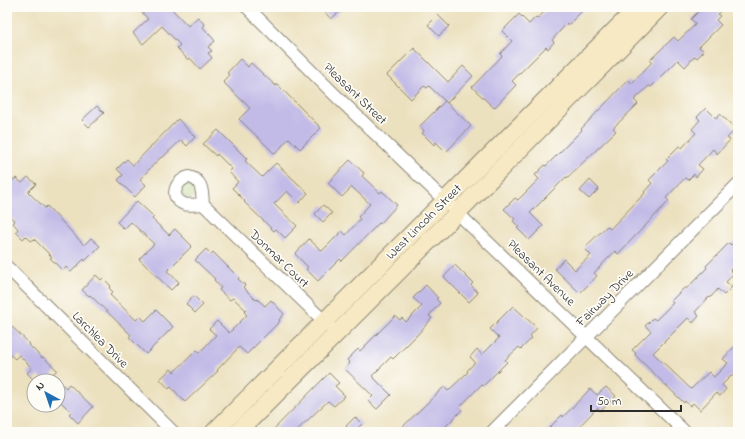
<svg xmlns="http://www.w3.org/2000/svg" width="745" height="439" font-family="'Indie Flower',sans-serif">
	<style>
		.green { fill: #aacb73; stroke: #6a7b4f }
		.building { fill: #c2bbe7 }
		.lines { fill: none; stroke-linecap: round; stroke-linejoin: round }
		.street-casing { stroke: #8c8675; stroke-width: 14 }
		.secondary-casing { stroke: #8c8675; stroke-width: 19 }
		.street { stroke: #fff; stroke-width: 12 }
		.secondary { stroke: #f7e9c3; stroke-width: 17 }
		.labels { text-anchor: middle; dominant-baseline: central; stroke-width: 3.5; stroke-linejoin: round; paint-order: stroke }
		.street-label { font-size: 13px; fill: #2b2b2b; stroke: #fdfcf7 }
	</style>
	<rect width="100%" height="100%" fill="#fdfcf7"/>
	<filter id="ink" filterUnits="userSpaceOnUse"><feTurbulence type="fractalNoise" baseFrequency=".025" numOctaves="2"/><feDisplacementMap in="SourceGraphic" scale="8" xChannelSelector="R" yChannelSelector="G"/><feConvolveMatrix kernelMatrix="1 2 1 2 8 2 1 2 1" color-interpolation-filters="sRGB"/></filter>
	<filter id="wash" filterUnits="userSpaceOnUse"><feTurbulence type="fractalNoise" baseFrequency=".012" numOctaves="4" result="noise"/><feDisplacementMap in="SourceGraphic" scale="16" xChannelSelector="R" yChannelSelector="G"/><feGaussianBlur stdDeviation="0.9" result="paint"/><feColorMatrix in="noise" values="0 0 0 0 0 0 0 0 0 0 0 0 0 0 0 0 0 1.4 0 .05"/><feComposite in="paint" operator="in"/></filter>
	<g filter="url(#wash)">
		<rect width="100%" height="100%" fill="#ece1bf"/>
		<circle class="green" cx="189" cy="191" r="7"/>
		<g id="blocks">
			<g class="building">
				<polygon points="137,7 170,7 188,26 198,17 205,25 203,27 215,41 208,47 212,51 208,53 212,58 200,69 190,58 188,60 177,48 180,45 162,26 143,44 133,33 148,19"/>
				<polygon points="320,7 345,7 331,19"/>
				<polygon points="549,7 586,7 568,25 567,23 552,40 554,42 548,49 546,47 512,81 516,85 494,108 472,87 502,56 500,54 512,41 502,31 519,14 529,24 536,17 538,18"/>
				<polygon points="703,7 725,7 718,14 720,16 716,20 721,25 699,47 704,51 697,58 695,56 685,67 678,60 651,87 649,86 634,100 638,104 613,128 616,131 567,178 566,177 530,213 543,226 529,240 517,228 519,227 513,221 515,219 504,209 515,198 518,200 539,179 535,175 545,165 546,166 582,130 581,129 628,80 632,83 652,62 650,60 674,37 678,41 696,24 691,19"/>
				<polygon points="438,15 449,26 439,36 428,25"/>
				<polygon points="414,48 448,82 463,66 473,76 447,103 429,86 427,88 424,86 411,99 387,75"/>
				<polygon points="240,59 248,67 251,63 276,86 277,84 321,128 300,149 289,138 275,154 239,119 250,108 223,82 230,75 227,73"/>
				<polygon points="445,101 471,126 446,152 436,142 434,145 422,133 424,131 420,126"/>
				<polygon points="97,106 104,113 89,127 82,120"/>
				<polygon points="706,108 716,118 720,114 736,129 727,138 730,140 717,154 713,149 698,165 703,169 696,177 694,174 688,180 685,178 666,198 669,201 618,254 615,251 594,273 597,276 580,293 555,269 564,259 575,270 591,255 584,248 607,226 610,229 645,193 644,192 652,183 649,180 668,161 666,159 679,146 682,148 696,133 692,129 700,120 697,117"/>
				<polygon points="178,119 195,137 187,146 181,140 162,158 161,157 140,179 146,185 135,197 118,180 123,175 117,169 127,159 133,165"/>
				<polygon points="218,130 247,159 245,161 262,177 276,163 308,193 299,203 287,191 274,204 297,226 285,238 276,229 274,231 244,202 245,201 232,188 238,182 229,172 232,169 217,154 216,156 203,144"/>
				<polygon points="350,160 364,173 362,176 380,193 382,191 397,205 380,224 379,223 342,261 340,259 318,281 306,269 308,267 295,254 309,239 322,251 342,231 346,235 360,219 358,217 370,204 352,187 342,197 328,183"/>
				<polygon points="7,174 14,180 16,178 22,183 28,177 36,184 28,192 45,208 47,206 84,245 91,238 100,246 85,261 84,259 71,272 66,267 63,271 50,258 52,257 34,239 31,241 26,236 23,239 16,232 18,229 13,223 15,221 7,214"/>
				<polygon points="590,180 599,189 589,199 580,191"/>
				<polygon points="137,201 154,217 152,219 169,235 175,229 192,246 167,271 179,282 171,290 139,259 154,244 131,222 124,229 117,222"/>
				<polygon points="323,205 332,213 323,222 315,214"/>
				<polygon points="738,238 738,262 730,270 734,273 726,282 732,287 724,295 718,289 710,298 709,297 695,312 699,316 693,323 688,318 653,353 691,389 709,372 714,377 728,363 723,359 738,343 738,373 736,371 722,385 726,389 720,396 716,393 700,410 693,403 690,406 685,401 684,403 635,355 636,353 632,350 651,331 645,326 653,318 656,320 673,303 671,301 685,287 686,289 707,268 706,266 729,243 731,245"/>
				<polygon points="206,249 211,254 213,252 239,278 238,279 245,285 243,287 256,300 257,299 265,306 271,300 284,314 279,320 280,321 247,354 239,347 217,370 218,371 185,402 171,387 169,389 160,379 171,369 174,372 197,350 199,353 216,335 209,329 217,321 229,333 247,315 244,312 246,310 233,298 230,300 219,290 221,288 214,280 215,279 195,260"/>
				<polygon points="455,265 473,283 471,285 478,293 469,302 444,277"/>
				<polygon points="96,275 101,280 103,278 111,286 109,288 113,292 110,295 136,320 140,316 145,321 156,310 173,327 146,354 129,337 131,335 90,295 89,296 82,290"/>
				<polygon points="426,285 438,298 436,299 440,303 431,313 429,316 432,318 418,334 393,359 391,357 372,376 391,395 377,409 368,401 373,396 345,369 350,363 347,360 358,349 360,351 395,316 400,320 402,318 406,322 422,306 413,298"/>
				<polygon points="194,296 203,305 195,313 186,304"/>
				<polygon points="513,306 537,328 530,336 532,338 521,349 519,347 505,360 507,362 483,386 481,385 460,407 462,410 440,432 397,432 444,387 448,391 468,372 467,371 475,362 470,357 477,349 482,355 499,338 490,329"/>
				<polygon points="7,322 30,344 29,345 42,358 43,357 57,370 52,375 66,388 69,384 93,407 78,423 69,414 71,412 58,399 58,381 44,381 38,375 34,380 27,373 32,368 19,355 15,359 7,352"/>
				<polygon points="329,373 339,383 335,386 345,396 334,406 328,401 295,432 271,432"/>
				<polygon points="606,387 616,396 601,411 597,408 574,432 545,432 562,415 563,417 590,389 597,395"/>
				<polygon points="355,417 362,424 354,432 351,432 346,426"/>
			</g>
		</g>
	</g>
	<g filter="url(#ink)">
		<use href="#blocks" fill-opacity="0" stroke="#8c8675" stroke-width="1"/>
		<g class="lines">
			<defs>
				<g id="street">
					<polyline points="247,7 332,92 685,432"/>
					<path d="M203,204C197,204 189,206 184,204C168,198 176,180 189,177C203,180 202,192 203,204L329,326"/>
					<polyline points="7,267 173,432"/>
					<polyline points="492,432 738,184"/>
				</g>
				<g id="secondary">
					<polyline points="214,432 638,7"/>
					<polyline points="238,432 458,212 660,7"/>
				</g>
			</defs>
			<use href="#street" class="street-casing"/>
			<use href="#secondary" class="secondary-casing"/>
			<use href="#street" class="street"/>
			<use href="#secondary" class="secondary"/>
		</g>
	</g>
	<g class="labels">
		<g class="street-label">
			<text transform="translate(355 94) rotate(44)">Pleasant Street</text>
			<text transform="translate(424 222) rotate(-45)">West Lincoln Street</text>
			<text transform="translate(279 259) rotate(44)">Donmar Court</text>
			<text transform="translate(541 273) rotate(44)">Pleasant Avenue</text>
			<text transform="translate(605 298) rotate(-45)">Fairway Drive</text>
			<text transform="translate(100 340) rotate(45)">Larchlea Drive</text>
		</g>
	</g>
	<rect width="745" height="439" fill="none" stroke="#fdfcf7" stroke-width="24"/>
	<g transform="translate(46 393) rotate(320)"><circle r="19" fill="#fdfcf7" stroke="#a9a8a5"/>
	<path d="M0-3L7 15L0 10L-7 15Z" fill="#1f6fb2"/>
	<text y="-6" font-size="11" font-weight="bold" text-anchor="middle" fill="#2b2b2b">N</text>
	</g>
	<path d="M591 405v6h90v-6" fill="none" stroke="#2b2b2b" stroke-width="2"/>
	<text x="597" y="405" font-size="12" fill="#2b2b2b" stroke="#fdfcf7" stroke-width="3" paint-order="stroke">50 m</text>
</svg>
